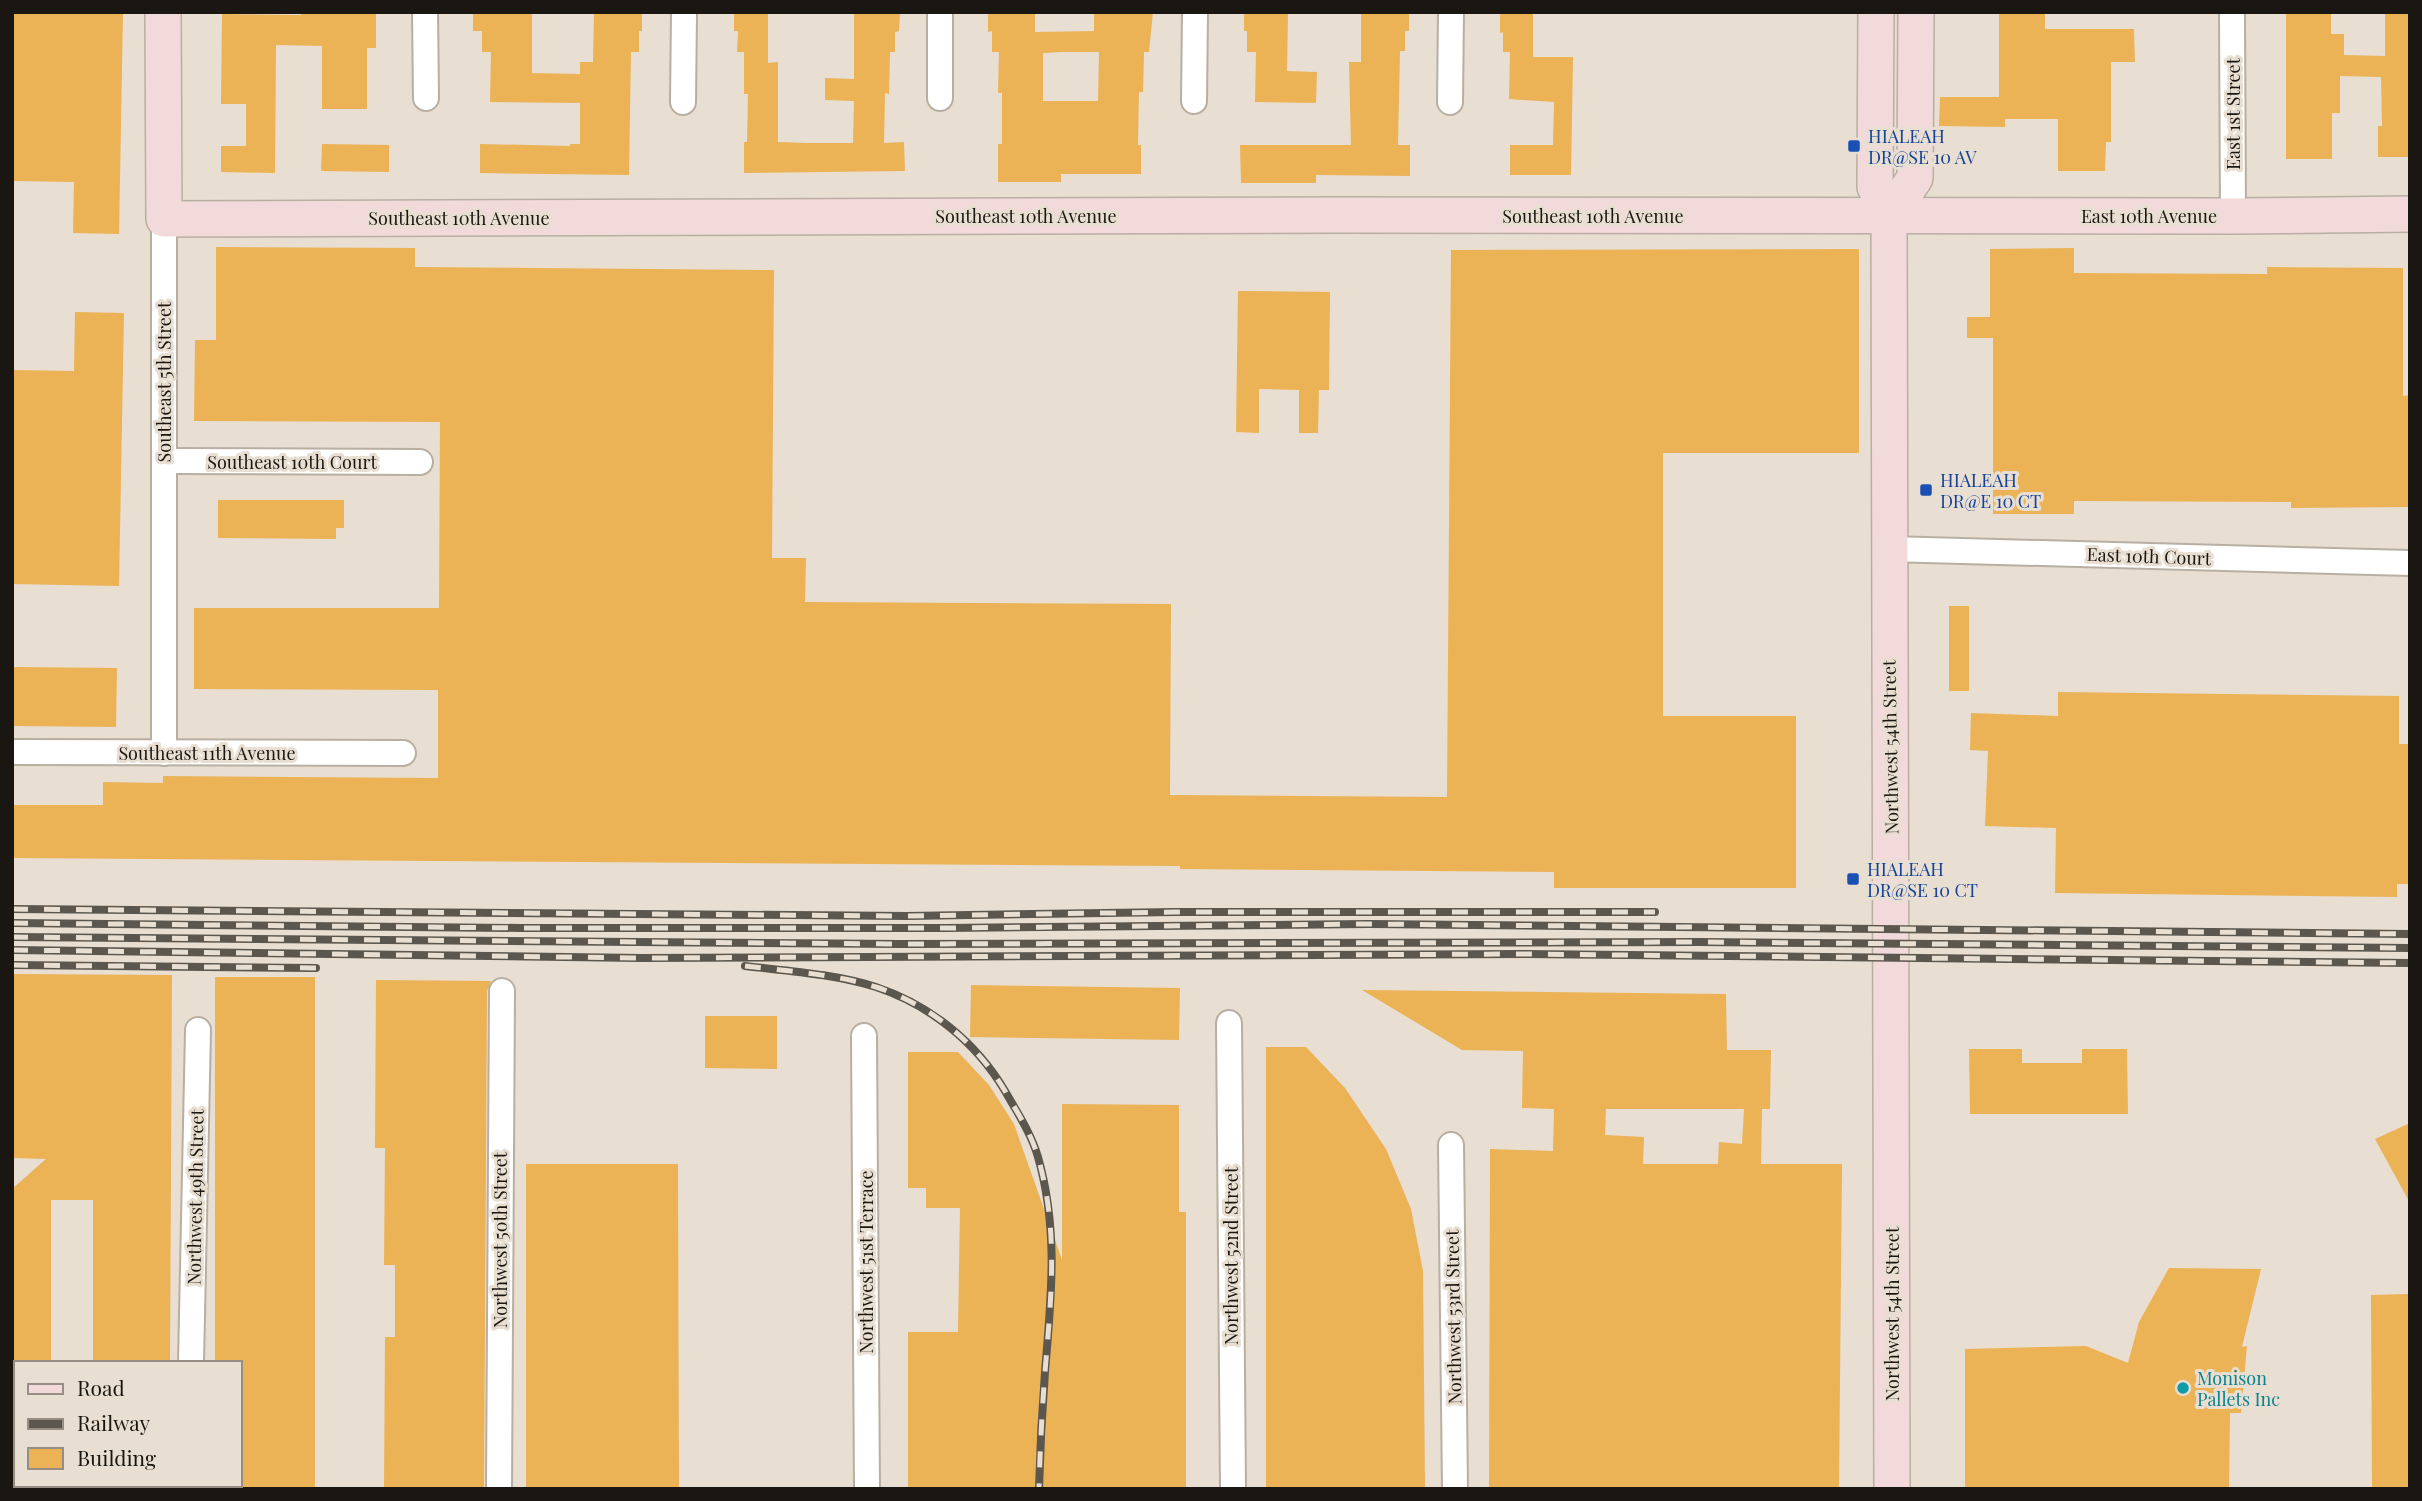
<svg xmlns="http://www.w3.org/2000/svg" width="2422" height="1501" font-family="'Playfair Display',serif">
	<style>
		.building { fill: #ebb256; fill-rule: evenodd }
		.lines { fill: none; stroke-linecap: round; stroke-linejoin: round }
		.street-casing { stroke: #b8afa2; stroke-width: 28 }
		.secondary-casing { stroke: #b8afa2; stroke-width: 38 }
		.street { stroke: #fff; stroke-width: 24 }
		.secondary { stroke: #f2dadb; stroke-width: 35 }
		.rail-casing { stroke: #5b564e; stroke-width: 8 }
		.rail { stroke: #e8ded1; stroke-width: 5; stroke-dasharray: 16; stroke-linecap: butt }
		.transit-dot { fill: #1a4fb4; stroke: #e8ded1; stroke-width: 2.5 }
		.culture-dot { fill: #0f9aa8; stroke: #e8ded1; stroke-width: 2.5 }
		.labels { text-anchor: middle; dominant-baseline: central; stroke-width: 6; stroke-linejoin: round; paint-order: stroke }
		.street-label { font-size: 18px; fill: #1a1712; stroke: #e8ded1 }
		.transit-label { font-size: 18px; fill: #164399; stroke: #e8ded1; text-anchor: start }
		.culture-label { font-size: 18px; fill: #0d838f; stroke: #e8ded1; text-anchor: start }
	</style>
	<rect width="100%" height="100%" fill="#e8ded1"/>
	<g class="building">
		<polygon points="12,12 123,12 119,234 73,233 74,182 12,181"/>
		<polygon points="301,12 376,12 376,48 367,48 367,109 322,109 322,46 276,45 275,173 221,172 221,146 246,146 246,104 221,104 222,14 301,15"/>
		<polygon points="473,12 532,12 532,73 580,74 580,62 593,62 594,12 642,12 642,31 639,31 639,52 631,52 629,175 480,173 480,144 570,146 570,144 580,144 580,103 490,102 491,52 482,52 482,31 473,31"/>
		<polygon points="734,12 768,12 768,63 778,62 778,142 806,143 853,143 854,101 825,100 825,78 854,79 854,12 900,12 899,31 895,32 895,52 890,52 889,94 885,93 884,143 904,142 905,171 744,173 744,142 747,142 748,94 744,94 744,52 737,52 738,31 734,31"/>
		<path d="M988,12H1035V32L1094,31V12H1153L1149,52H1144L1143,92H1139L1138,145H1141V174H1061V182H998V144H1002V93H998L999,52H992V31L988,32ZM1062,52H1099L1098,101H1043V53Z"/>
		<polygon points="1244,12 1288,12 1287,71 1317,72 1316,103 1255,102 1256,52 1247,52 1247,31 1244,31"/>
		<polygon points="1361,12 1409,12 1409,31 1405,31 1405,51 1400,51 1398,145 1410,145 1410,176 1316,175 1316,183 1241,183 1240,145 1351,145 1349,62 1361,62"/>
		<polygon points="1500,12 1533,12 1533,57 1573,57 1571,175 1510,175 1510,145 1553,145 1554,102 1509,99 1510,52 1503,52 1503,32 1500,33"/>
		<polygon points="1999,12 2045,12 2045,29 2134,29 2135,62 2111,62 2111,142 2106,142 2105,171 2058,171 2058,119 2005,119 2005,127 1939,126 1940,97 1999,97"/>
		<polygon points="2286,12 2331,12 2331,34 2344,34 2344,55 2385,56 2385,12 2410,12 2410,157 2378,157 2378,126 2382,126 2381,77 2340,76 2340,113 2332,113 2332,159 2286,159"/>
		<polygon points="322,144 389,145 389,172 321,171"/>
		<polygon points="216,247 415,248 415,267 774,270 772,558 806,558 805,602 1171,604 1170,795 1447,797 1451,250 1859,249 1859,453 1663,453 1663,716 1796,716 1796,888 1554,888 1554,872 1180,869 1180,866 12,858 12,805 103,805 103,782 163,783 163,776 438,778 438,690 194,689 194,608 439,608 440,422 194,421 195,340 216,340"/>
		<polygon points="2074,248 2074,273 2267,274 2267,267 2403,268 2403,396 2410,395 2410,507 2291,508 2291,502 2074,501 2074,514 1993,514 1993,338 1967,338 1967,317 1990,317 1990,249"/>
		<polygon points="1238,291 1330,292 1329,390 1319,390 1318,433 1299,433 1299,390 1259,389 1259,433 1236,432"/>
		<polygon points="75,312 124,313 119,586 12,584 12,370 74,371"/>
		<polygon points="218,500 344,500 344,528 336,528 336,539 218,538"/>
		<rect x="1949" y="606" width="20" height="85"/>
		<polygon points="12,667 117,668 116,727 12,726"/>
		<polygon points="2058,692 2399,696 2399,744 2410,744 2410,884 2397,884 2397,897 2055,893 2056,828 1985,826 1988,751 1970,750 1971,713 2058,716"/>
		<polygon points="12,974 172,975 170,1363 93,1363 93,1200 51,1200 51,1363 12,1363 12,1189 46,1159 12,1158"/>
		<polygon points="215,977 315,977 315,1489 240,1489 240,1363 215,1363"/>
		<polygon points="376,980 491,981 487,991 484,1489 384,1489 385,1337 395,1337 395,1265 384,1265 385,1148 375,1148"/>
		<polygon points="971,985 1180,988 1179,1040 970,1037"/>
		<path d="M1362,990L1726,994L1727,1050H1771L1770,1109H1762L1761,1164H1842L1839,1489H1489L1490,1149L1553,1151L1554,1109L1522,1108L1523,1051L1462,1050ZM1606,1109H1744L1742,1144L1719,1142L1718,1164H1643L1644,1137L1605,1135Z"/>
		<polygon points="705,1016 777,1016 777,1069 705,1068"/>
		<polygon points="1266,1047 1306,1047 1345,1088 1386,1149 1411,1209 1423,1271 1425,1489 1266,1489"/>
		<polygon points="1969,1049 2022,1049 2022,1063 2082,1063 2082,1049 2127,1049 2128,1114 1970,1114"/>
		<polygon points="908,1052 958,1052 989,1085 1014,1124 1062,1260 1062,1104 1179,1105 1179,1212 1186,1212 1186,1489 908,1489 908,1332 958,1332 960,1208 926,1208 926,1188 908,1188"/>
		<polygon points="2410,1123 2410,1203 2375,1139"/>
		<polygon points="526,1164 678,1164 679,1489 526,1489"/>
		<polygon points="2169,1268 2261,1269 2242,1347 2247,1346 2241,1413 2230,1413 2229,1489 1965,1489 1965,1349 2086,1346 2128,1363 2139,1322"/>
		<polygon points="2410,1294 2410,1489 2372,1489 2371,1295"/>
	</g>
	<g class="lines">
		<defs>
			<g id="street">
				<polyline points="425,12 426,98"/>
				<polyline points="2232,12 2233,216"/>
				<polyline points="940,98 940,12"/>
				<polyline points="1194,101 1195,12"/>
				<polyline points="683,102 684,12"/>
				<polyline points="1450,102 1451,12"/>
				<polyline points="164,461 420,462"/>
				<polyline points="1889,549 2410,563"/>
				<polyline points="12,752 403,753"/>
				<polyline points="164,753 164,219"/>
				<polyline points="1229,1023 1233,1489"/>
				<polyline points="864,1036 867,1489"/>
				<polyline points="1451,1145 1455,1489"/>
				<polyline points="191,1363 198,1030"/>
				<polyline points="189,1489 189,1485"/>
				<polyline points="499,1489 502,991"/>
			</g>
			<g id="secondary">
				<polyline points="163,12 164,219 1338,215 2233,216 2410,214"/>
				<polyline points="1876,12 1875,187 1889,216 1892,1489"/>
				<polyline points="1889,216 1915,178 1916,12"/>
			</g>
		</defs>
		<use href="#street" class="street-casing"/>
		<use href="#secondary" class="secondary-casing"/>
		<use href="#street" class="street"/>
		<use href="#secondary" class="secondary"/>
		<defs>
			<g id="rail">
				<polyline points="12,909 907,916 1175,912 1655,912"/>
				<polyline points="12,923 521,928 946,928 1369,924 2410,934"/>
				<polyline points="12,937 901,944 1699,942 2410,948"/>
				<polyline points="12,950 641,958 1523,954 2410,963"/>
				<polyline points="12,965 316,968"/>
				<path d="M745,966C788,971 835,974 876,987C930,1005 976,1042 1005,1091C1017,1112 1031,1133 1038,1157C1059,1231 1051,1298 1045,1372C1042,1411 1040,1450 1039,1489"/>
			</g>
		</defs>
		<use href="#rail" class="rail-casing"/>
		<use href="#rail" class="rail"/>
	</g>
	<g class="transit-dot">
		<rect x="1847" y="139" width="14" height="14" rx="3.5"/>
		<rect x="1919" y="483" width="14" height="14" rx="3.5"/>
		<rect x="1846" y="872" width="14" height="14" rx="3.5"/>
	</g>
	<circle class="culture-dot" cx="2183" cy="1388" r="7"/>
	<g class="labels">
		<g class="street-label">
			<text transform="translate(2233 114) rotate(-90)">East 1st Street</text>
			<text x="1026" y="216">Southeast 10th Avenue</text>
			<text x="1593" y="216">Southeast 10th Avenue</text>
			<text x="2149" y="216">East 10th Avenue</text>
			<text x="459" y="218">Southeast 10th Avenue</text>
			<text transform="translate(164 382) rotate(-90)">Southeast 5th Street</text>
			<text x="292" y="462">Southeast 10th Court</text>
			<text transform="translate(2149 556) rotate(2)">East 10th Court</text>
			<text transform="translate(1890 747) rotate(-91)">Northwest 54th Street</text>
			<text x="207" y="753">Southeast 11th Avenue</text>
			<text transform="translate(195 1197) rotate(-89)">Northwest 49th Street</text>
			<text transform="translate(500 1240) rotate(-90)">Northwest 50th Street</text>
			<text transform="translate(1231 1256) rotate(-90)">Northwest 52nd Street</text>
			<text transform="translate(866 1262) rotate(-90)">Northwest 51st Terrace</text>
			<text transform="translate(1892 1314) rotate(-90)">Northwest 54th Street</text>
			<text transform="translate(1453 1317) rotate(-91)">Northwest 53rd Street</text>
		</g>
		<g class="transit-label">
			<text x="1868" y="136">HIALEAH<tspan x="1868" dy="21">DR@SE 10 AV</tspan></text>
			<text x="1940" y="480">HIALEAH<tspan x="1940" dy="21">DR@E 10 CT</tspan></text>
			<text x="1867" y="869">HIALEAH<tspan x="1867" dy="21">DR@SE 10 CT</tspan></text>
		</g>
		<g class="culture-label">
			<text x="2197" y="1378">Monison<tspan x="2197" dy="21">Pallets Inc</tspan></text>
		</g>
	</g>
	<rect width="2422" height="1501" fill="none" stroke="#1a1712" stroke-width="28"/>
	<rect x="14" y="1361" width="228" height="126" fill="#e8ded1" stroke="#968e85" stroke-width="2"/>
	<rect x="28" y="1384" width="35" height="10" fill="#f2dadb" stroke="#968e85" stroke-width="2"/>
	<text x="77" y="1396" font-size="21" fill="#1a1712">Road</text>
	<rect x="28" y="1419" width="35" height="10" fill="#5b564e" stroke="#968e85" stroke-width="2"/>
	<text x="77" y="1431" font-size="21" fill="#1a1712">Railway</text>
	<rect x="28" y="1448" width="35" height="21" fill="#ebb256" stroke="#968e85" stroke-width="2"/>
	<text x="77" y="1466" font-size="21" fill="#1a1712">Building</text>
</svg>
